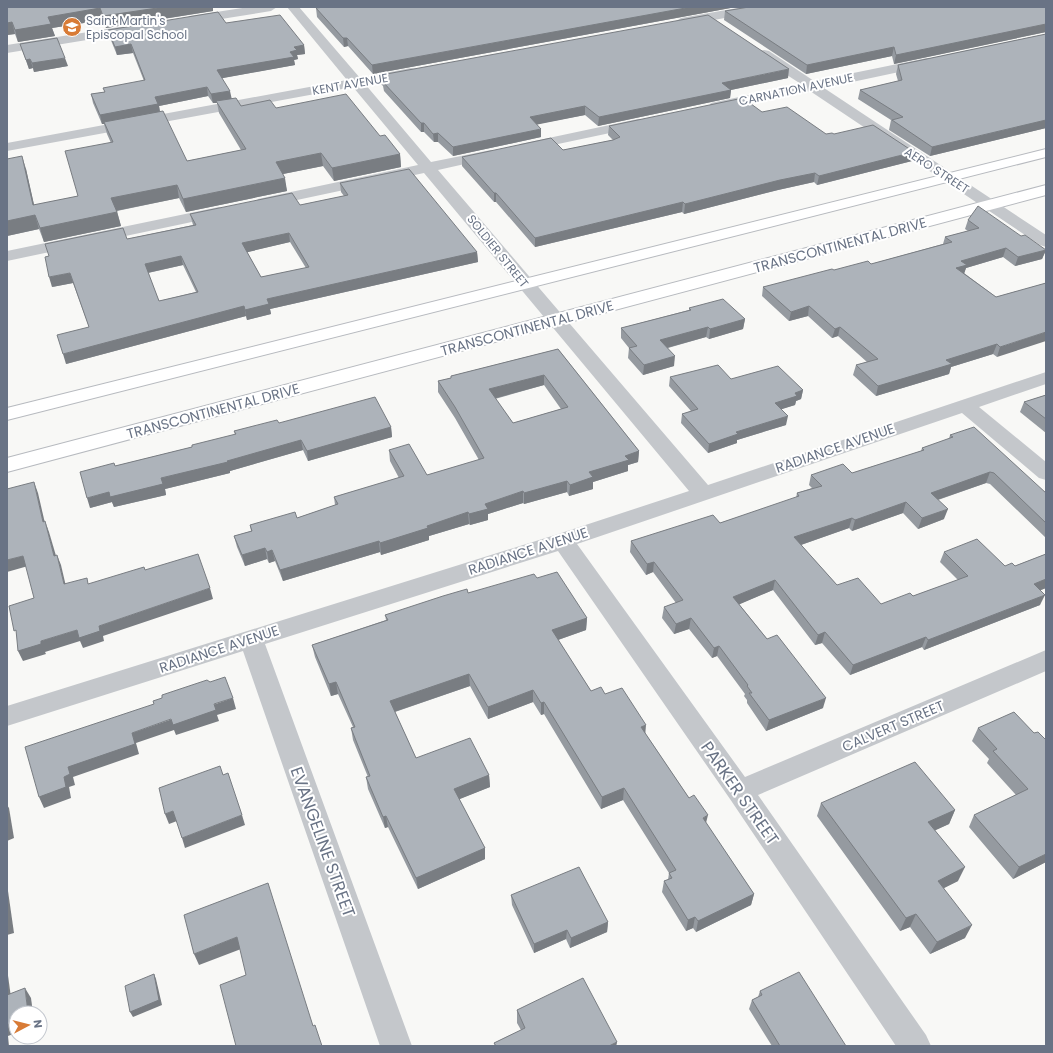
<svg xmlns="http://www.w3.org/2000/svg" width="1053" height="1053" font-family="Poppins,sans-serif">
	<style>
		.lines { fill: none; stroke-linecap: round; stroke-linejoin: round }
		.secondary-casing { stroke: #b7babf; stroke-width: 2 }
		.street { fill: #c4c7cb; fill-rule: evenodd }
		.secondary { fill: #fff; fill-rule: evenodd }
		.wall { fill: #959aa0; fill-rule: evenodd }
		.shaded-wall { fill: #797d82 }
		.building { fill: #adb3ba; stroke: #797d82; fill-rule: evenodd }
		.labels { text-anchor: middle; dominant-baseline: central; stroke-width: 4; stroke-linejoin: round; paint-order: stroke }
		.far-poi-label { font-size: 12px; fill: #697385; stroke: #fff; text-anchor: start }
		.far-street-label { font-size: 12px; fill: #697385; stroke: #fff }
		.street-label { font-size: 14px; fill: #697385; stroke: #fff }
		.near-street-label { font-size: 17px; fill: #697385; stroke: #fff }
	</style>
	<rect width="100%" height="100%" fill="#f8f8f6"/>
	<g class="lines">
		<defs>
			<g id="secondary">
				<polygon points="1046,149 1046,157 7,420 7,408"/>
				<polygon points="1046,185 1046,195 7,472 7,458"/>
			</g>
		</defs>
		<use href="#secondary" class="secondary-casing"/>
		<g class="street">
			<polygon points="249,7 277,7 271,11 190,24 184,20 190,16"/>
			<polygon points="287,7 299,7 360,78 411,68 416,69 418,72 416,75 365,84 431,162 491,150 496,151 498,154 496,157 438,170 708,485 1046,372 1046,384 979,407 1046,462 1046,480 1039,478 962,413 577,544 745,777 1046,650 1046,671 758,795 926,1035 931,1046 896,1046 730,799 558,551 265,644 412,1046 380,1046 243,651 7,726 7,706 555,535 689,491 424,173 264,207 258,205 256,202 258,199 418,165 353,87 7,151 7,143 347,80"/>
			<polygon points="743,7 769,7 763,11 681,26 675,22 681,18"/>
			<polygon points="138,24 142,25 144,28 142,31 7,53 7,45"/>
			<polygon points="764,50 769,51 814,81 927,58 932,59 933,62 932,65 824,88 1046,235 1046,247 1040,245 810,91 716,110 711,109 709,106 711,103 801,84 759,57 758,54 759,51"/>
			<polygon points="638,119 643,120 645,123 643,126 525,151 520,150 518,147 520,144 525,143"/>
			<polygon points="219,207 225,209 227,212 225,215 7,261 7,251"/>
		</g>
		<use href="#secondary" class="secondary"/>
	</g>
	<g class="wall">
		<polygon points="7,7 213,7 213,11 106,28 103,20 52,28 55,36 18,42 15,34 7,35"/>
		<polygon points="736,7 373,74 348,46 344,47 317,17 316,8"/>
		<polygon points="1046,7 1046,32 894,64 892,56 806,74 724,20 725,11"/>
		<path d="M226,23L304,45L305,54L297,55L298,59L294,60L295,65L222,78L231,98L241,106L276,108L380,136L400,154L401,167L334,181L323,166L283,174L287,191L186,212L179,198L117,211L121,226L44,242L39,229L7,236V159L26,169L34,205L78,196L111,143L107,134L104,124H102L93,103L91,94L105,92L103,88L144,81L133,53L117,55L110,38L108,30ZM208,96L213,103H217L219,113L241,150L187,161L160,111L159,106Z"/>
		<polygon points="1046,34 1046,128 930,156 889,130 891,120 858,99 860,90 898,81 896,74 898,65"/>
		<polygon points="20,44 68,66 34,72 33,68 29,69"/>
		<polygon points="381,75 788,78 731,90 730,98 598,126 585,115 537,124 541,137 453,156 438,142 434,142 424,132 421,132 384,91 383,86 381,84"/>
		<polygon points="762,112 826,134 834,134 912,161 817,185 814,182 778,190 684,214 682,212 535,247 496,202 494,202 462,166 462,157 563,150 613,140 608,135 609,126"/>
		<path d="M340,183L477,252L478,262L270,309L271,314L247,320L246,316L66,364L89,327L73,283L52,287L127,239L193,225L190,214L300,205L344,196L341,192ZM290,242L306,268L261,277L247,252ZM183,265L196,292L159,301L148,273Z"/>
		<polygon points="968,220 1021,236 1046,250 1042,259 1015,266 1003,257 966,268 964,273 996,297 1046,283 997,357 993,354 951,367 949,374 876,396 853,375 856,365 867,362 838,336 832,338 808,316 789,321 762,296 763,287 834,270 871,264 943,244 945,237 968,231 965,229"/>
		<polygon points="689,308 745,319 743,329 709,339 706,337 668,348 674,366 643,375 628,358 629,348 621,338 621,328 689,310"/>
		<path d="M558,349L639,451L638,462L628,465V471L593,482V489L569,496L567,492L524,504L523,503L488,514V520L470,525L469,524L429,536V540L381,555L380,552L283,581L275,561L269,563L267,559L245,566L237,547L234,536L251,531L250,525L297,518L335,505L334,497L399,478L390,461L389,450L427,475L479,460L455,418L438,392V381L451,378V376ZM544,385L561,409L513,423L495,399Z"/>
		<polygon points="670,377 731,379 803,390 801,399 796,401 795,405 781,409 786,425 737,440 737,443 708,453 681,423 682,414 691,411 669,386"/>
		<polygon points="1046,395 1046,433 1020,412 1024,402"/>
		<polygon points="279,423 391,427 392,437 308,461 303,450 230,471 230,473 165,489 166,495 114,507 112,502 90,508 115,466 192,447 235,435 234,431"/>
		<polygon points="950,435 1046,493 1046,538 990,484 986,483 938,500 944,519 918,529 903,513 852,531 849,528 801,545 837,585 881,604 913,596 958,580 940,562 944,552 1005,566 1015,566 1046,554 1046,588 1041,590 1040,605 924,650 922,647 850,675 822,643 815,645 773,590 739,604 823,708 766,731 747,703 747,700 744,696 745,694 717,656 712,658 689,629 674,634 662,618 664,607 676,603 653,572 646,575 630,552 631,541 720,523 796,498 797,493 812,488 809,485 811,475 852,473 921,451 922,448 949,439"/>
		<polygon points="537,578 587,618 586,630 558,640 591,691 605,694 645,733 754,894 751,905 696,932 693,928 686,931 662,892 664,881 668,880 669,873 623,800 601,809 544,714 541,715 533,702 488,719 470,686 395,712 416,758 489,775 490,787 459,799 485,848 485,859 418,889 388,827 385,828 368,789 366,777 368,777 353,740 351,728 353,727 338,694 331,696 315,657 312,645 386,620 385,615 468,593"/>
		<polygon points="978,728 1034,733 1046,862 1013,879 969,827 974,815 1016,795 987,763 989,759 972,741"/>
		<polygon points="821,803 955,810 949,824 935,830 958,881 944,888 965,938 930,954 910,927 900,931 817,816"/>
		<polygon points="511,895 608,922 607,932 570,948 566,939 534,953 512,905"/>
		<polygon points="760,991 846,1046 772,1046 749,1009 752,1000 758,997"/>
		<polygon points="517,1010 617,1042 616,1046 495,1046 494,1043 521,1030 517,1023"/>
	</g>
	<g class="shaded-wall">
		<polygon points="164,7 213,7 213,11 106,28 103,16"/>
		<polygon points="691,7 736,7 373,74 372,65"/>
		<polygon points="100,8 103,20 52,28 55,36 18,42 15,30 48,17"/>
		<polygon points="12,22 15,34 7,35 7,23"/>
		<polygon points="1046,24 1046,32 894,64 896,55"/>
		<polygon points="343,38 347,38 348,46 344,47"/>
		<polygon points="131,44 133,53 117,55 115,47"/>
		<polygon points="304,45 305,54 297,55 298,59 294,60 295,65 218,79 217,70 290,52 294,47"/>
		<polygon points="894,47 892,56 806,74 807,65"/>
		<polygon points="65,58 68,66 34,72 32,63"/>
		<polygon points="30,59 33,68 29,69 26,60"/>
		<polygon points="789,69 788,78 721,92 722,83"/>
		<polygon points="207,87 208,96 159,106 160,113 104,122 104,124 102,124 100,115 155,97"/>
		<polygon points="731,90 730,98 598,126 599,117"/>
		<polygon points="230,91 232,100 216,101 217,103 213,103 211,94"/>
		<polygon points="585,106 585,115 530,126 530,117"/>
		<polygon points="1046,120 1046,128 930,156 932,147"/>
		<rect x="421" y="123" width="3" height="9"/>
		<polygon points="541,129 541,137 453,156 453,147"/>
		<polygon points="438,133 438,142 434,142 433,134"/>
		<polygon points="914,152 912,161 817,185 819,176"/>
		<polygon points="321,153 323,166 278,175 276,162"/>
		<polygon points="400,154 401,167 334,181 332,168"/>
		<polygon points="22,156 26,169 37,218 33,205"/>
		<polygon points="815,173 814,182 778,190 684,214 685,204 780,180"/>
		<polygon points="285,178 287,191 186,212 183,199"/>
		<polygon points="177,185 179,198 115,211 111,198"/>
		<rect x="494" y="193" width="2" height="9"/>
		<polygon points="683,202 682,212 535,247 535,238"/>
		<polygon points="117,212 121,226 44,242 40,228"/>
		<polygon points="35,215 39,229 7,236 7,221"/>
		<polygon points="289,233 290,242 244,253 242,243"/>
		<polygon points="1006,248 1003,257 966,268 964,274 956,268 961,261"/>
		<polygon points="1046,250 1042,259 1015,266 1018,257"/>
		<polygon points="477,252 478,262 270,309 271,314 247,320 245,310 267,299"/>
		<polygon points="181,256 183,265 147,273 145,264"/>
		<polygon points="70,273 73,283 52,287 49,277"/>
		<polygon points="244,306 246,316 66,364 63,354"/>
		<polygon points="809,306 808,316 789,321 791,312"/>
		<polygon points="745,319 743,329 709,339 710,329"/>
		<polygon points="708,327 706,337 659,350 660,340"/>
		<polygon points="840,327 838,336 832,338 835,329"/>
		<polygon points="1046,332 1046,341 997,357 1000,347"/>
		<polygon points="997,344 993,354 951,367 949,374 876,396 878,386 946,360"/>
		<polygon points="675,356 674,366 643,375 644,365"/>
		<polygon points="544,375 544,385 489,400 489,389"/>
		<polygon points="803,390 801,399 796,401 795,405 773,412 775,403 795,393"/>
		<polygon points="788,416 786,425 737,440 737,443 708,453 709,444 736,432"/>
		<polygon points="391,427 392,437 308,461 307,451"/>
		<polygon points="301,440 303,450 230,471 230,473 165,489 166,495 114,507 112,502 90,508 87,498 227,461"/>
		<polygon points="639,451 638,462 628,465 628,471 593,482 593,489 569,496 570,485 589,472 625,456"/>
		<polygon points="990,472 986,483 928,503 931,493"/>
		<polygon points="567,481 567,492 524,504 524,493"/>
		<polygon points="34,482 38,493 47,532 43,522"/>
		<polygon points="523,491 523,503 488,514 488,520 470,525 469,514 485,504"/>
		<polygon points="906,502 903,513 852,531 855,520"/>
		<polygon points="948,509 944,519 918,529 922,518"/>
		<polygon points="468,512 469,524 429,536 429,540 381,555 380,543 427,526"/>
		<polygon points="852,518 849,528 792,548 794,537"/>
		<polygon points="45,521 49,532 59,566 54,556"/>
		<polygon points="379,541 380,552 283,581 280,570"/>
		<polygon points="265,548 267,559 245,566 242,555"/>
		<polygon points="272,550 275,561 269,563 267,552"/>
		<polygon points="57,555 61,565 68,595 64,584"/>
		<polygon points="23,556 28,566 7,572 7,560"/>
		<polygon points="654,562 653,572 646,575 647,564"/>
		<polygon points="1046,579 1046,588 1030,594 1034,584"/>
		<polygon points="775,580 773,590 731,608 733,597"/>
		<polygon points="210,588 213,599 103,636 104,641 83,648 80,641 45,652 46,654 23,661 18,651 41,641 77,630 99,626"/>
		<polygon points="1045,595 1040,605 924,650 928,640"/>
		<polygon points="587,618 586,630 552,642 552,630"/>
		<polygon points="691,618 689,629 674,634 676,624"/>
		<polygon points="825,632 822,643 815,645 818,635"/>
		<polygon points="926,637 922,647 850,675 853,665"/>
		<polygon points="719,646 717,656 712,658 714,648"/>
		<polygon points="469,674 470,686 391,713 390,701"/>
		<polygon points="336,682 338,694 331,696 329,684"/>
		<polygon points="533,690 533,702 488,719 488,707"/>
		<polygon points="233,698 236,709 217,715 219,721 176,735 174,730 136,743 139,754 73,777 75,785 69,787 71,798 44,808 39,797 64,777 68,767 132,733"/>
		<polygon points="826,698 823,708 766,731 769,720"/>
		<polygon points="544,702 544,714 541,715 541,703"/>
		<polygon points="646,725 645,737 641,727"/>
		<polygon points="489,775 490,787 455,801 454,789"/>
		<polygon points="624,788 623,800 601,809 602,797"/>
		<polygon points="7,805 9,808 14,838 7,841"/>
		<polygon points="955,810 949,824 923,836 928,822"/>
		<polygon points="173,811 177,821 169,824 165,814"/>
		<polygon points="242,815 245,825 185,848 182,838"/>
		<polygon points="708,815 705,827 703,818"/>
		<polygon points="386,816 388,827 385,828 383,817"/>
		<polygon points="485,848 485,859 418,889 416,878"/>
		<polygon points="1046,854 1046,862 1013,879 1019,867"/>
		<polygon points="965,867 958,881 932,894 938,881"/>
		<polygon points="7,884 14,933 7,935"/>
		<polygon points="754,894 751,905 696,932 698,921"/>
		<polygon points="916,914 910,927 900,931 906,918"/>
		<polygon points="695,917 693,928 686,931 688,920"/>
		<polygon points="608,922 607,932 570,948 571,938"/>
		<polygon points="972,925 965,938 930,954 937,942"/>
		<polygon points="567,930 566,939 534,953 534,944"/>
		<polygon points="237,937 241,949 199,965 194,954"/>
		<polygon points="7,968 12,1005 7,998"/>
		<polygon points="154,974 156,979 162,1005 133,1017 130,1012"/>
		<polygon points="25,988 31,998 33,1013 28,1013"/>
		<polygon points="16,1021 16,1033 8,1036 9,1046 7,1046 7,1025"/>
		<polygon points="617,1042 616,1046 609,1046"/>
	</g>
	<g class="building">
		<polygon points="7,7 164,7 103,16 100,8 48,17 51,24 15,30 12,22 7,23"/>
		<polygon points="325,7 691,7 372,65 347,38 343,38 316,8"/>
		<polygon points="749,7 1046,7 1046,24 896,55 894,47 807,65 725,11"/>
		<polygon points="218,12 226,23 280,15 304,45 294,47 297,50 290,52 294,57 217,70 230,91 211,94 207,87 155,97 158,104 100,115 91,94 105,92 103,88 145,80 131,44 115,47 108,30"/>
		<polygon points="708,15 789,69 722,83 731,90 599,117 585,106 530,117 541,129 453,147 438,133 433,134 424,123 421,123 383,82 387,82 381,75"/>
		<polygon points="1046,34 1046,120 932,147 892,120 903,117 860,90 902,80 898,65"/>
		<polygon points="57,38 65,58 32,63 30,59 26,60 20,44"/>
		<polygon points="346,94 380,136 385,135 400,154 332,168 321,153 276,162 285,178 183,199 177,185 111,198 117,212 40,228 35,215 7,221 7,159 22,156 33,205 78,196 65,151 113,142 104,122 163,111 187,161 246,149 216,101 236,98 241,106 270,100 276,108"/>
		<polygon points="743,98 762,112 787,107 826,134 832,133 834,134 873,125 914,152 819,176 815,173 780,180 685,204 683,202 535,238 496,193 494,193 462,157 551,138 563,150 613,140 620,137 609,126"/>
		<path d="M409,169L477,252L267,299L269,304L245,310L244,306L63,354L57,335L89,327L70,273L49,277L45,257L49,256L45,244L123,228L127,239L196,225L190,214L292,193L300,205L348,195L340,183ZM289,233L309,267L261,277L242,243ZM181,256L198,292L159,301L145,264Z"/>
		<polygon points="978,206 1021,236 1025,235 1046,250 1018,257 1006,248 961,261 967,265 956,268 996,297 1046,283 1046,332 1000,347 997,344 946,360 952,364 878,386 856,365 878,359 840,327 835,329 809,306 791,312 763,287 832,269 834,270 868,261 871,264 952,242 945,237 979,228 968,220"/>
		<polygon points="723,299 745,319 710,329 708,327 660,340 675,356 644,365 629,348 637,346 621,328 691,310 689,308"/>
		<path d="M558,349L639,451L625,456L629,460L589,472L593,477L570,485L567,481L524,493L523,491L485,504L488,509L469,514L468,512L427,526L428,528L380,543L379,541L280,570L272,550L267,552L265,548L242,555L234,536L252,531L250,525L295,512L297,518L338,504L334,497L404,476L389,450L409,444L427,475L484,458L455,407L438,381L451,378V376ZM544,375L568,407L513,423L489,389Z"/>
		<polygon points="718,365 731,379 778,366 803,390 795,393 797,396 775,403 788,416 736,432 738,434 709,444 682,414 698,409 670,377"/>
		<polygon points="1046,395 1046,419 1024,402"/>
		<polygon points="375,397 391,427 307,451 301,440 227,461 228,462 161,478 163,484 110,497 109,492 87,498 80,472 114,463 115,466 192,447 192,445 236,434 234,431 277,420 279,423"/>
		<polygon points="974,427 1046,493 1046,523 994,473 990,472 931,493 948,509 922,518 906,502 855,520 852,518 794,537 837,585 858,578 881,604 910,593 913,596 968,576 944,552 977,539 1005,566 1012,563 1015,566 1046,554 1046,579 1034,584 1045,595 928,640 926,637 853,665 825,632 818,635 775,580 733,597 767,639 777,635 826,698 769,720 749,693 752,693 747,686 748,685 719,646 714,648 691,618 676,624 664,607 683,600 654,562 647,564 631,541 713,515 720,523 799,496 797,493 822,486 811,475 843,464 852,473 924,450 922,448 953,437 950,435"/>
		<polygon points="34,482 43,522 45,521 54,556 57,555 64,584 87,578 88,584 144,567 145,570 198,554 210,588 99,626 100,631 79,638 77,630 41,641 41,644 18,651 16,630 14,631 9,606 34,598 23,556 7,560 7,489"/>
		<polygon points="557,572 587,618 552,630 591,691 601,687 605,694 622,688 646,725 641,727 689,798 694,795 708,815 703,818 754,894 698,921 695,917 688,920 664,881 672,878 669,873 676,870 624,788 602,797 544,702 541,703 533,690 488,707 469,674 390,701 416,758 470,738 489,775 454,789 485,848 416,878 386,816 383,817 366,777 370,776 351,728 355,727 336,682 329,684 312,645 388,620 385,615 443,596 467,589 468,593 534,574 537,578"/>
		<polygon points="225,677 233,698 214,704 216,710 173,725 171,719 132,733 135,744 68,767 70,774 64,777 66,787 39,797 25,747 154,704 153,701 162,698 162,695 207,680 210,682"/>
		<polygon points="1014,712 1034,733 1038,732 1046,740 1046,854 1019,867 974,815 1028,789 993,751 997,749 978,728"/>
		<polygon points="915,762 955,810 928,822 965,867 938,881 972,925 937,942 916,914 906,918 821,803"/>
		<polygon points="220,766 223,775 228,773 242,815 182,838 173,811 165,814 159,788"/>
		<polygon points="579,867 608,922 571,938 567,930 534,944 511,895"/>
		<polygon points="268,883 313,1026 315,1025 322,1046 236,1046 220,985 246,975 237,937 194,954 184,915"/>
		<polygon points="799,972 846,1046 780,1046 752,1000 762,995 760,991"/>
		<polygon points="154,974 159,1000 130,1012 125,986"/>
		<polygon points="583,978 617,1042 609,1046 496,1046 494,1043 525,1028 517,1010"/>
		<polygon points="25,988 28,1013 16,1013 16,1021 7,1025 7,995"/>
	</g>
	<defs>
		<symbol id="school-disc" viewBox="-11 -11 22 22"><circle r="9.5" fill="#d87b36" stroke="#fff"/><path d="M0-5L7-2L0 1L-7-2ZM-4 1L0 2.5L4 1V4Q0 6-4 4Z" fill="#fff"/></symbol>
	</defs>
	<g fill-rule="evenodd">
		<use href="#school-disc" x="61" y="16" width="22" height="22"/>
	</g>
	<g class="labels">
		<g class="far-poi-label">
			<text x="86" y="20">Saint Martin's<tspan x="86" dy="14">Episcopal School</tspan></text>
		</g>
		<g class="far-street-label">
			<text transform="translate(350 84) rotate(-10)">KENT AVENUE</text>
			<text transform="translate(796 89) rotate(-12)">CARNATION AVENUE</text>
			<text transform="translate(937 170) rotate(33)">AERO STREET</text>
			<text transform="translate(498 251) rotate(51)">SOLDIER STREET</text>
		</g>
		<g class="street-label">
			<text transform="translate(840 245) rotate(-15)">TRANSCONTINENTAL DRIVE</text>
			<text transform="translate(527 328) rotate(-15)">TRANSCONTINENTAL DRIVE</text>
			<text transform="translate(213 411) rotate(-15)">TRANSCONTINENTAL DRIVE</text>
			<text transform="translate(835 448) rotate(-19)">RADIANCE AVENUE</text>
			<text transform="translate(528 551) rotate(-18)">RADIANCE AVENUE</text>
			<text transform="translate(219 649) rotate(-18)">RADIANCE AVENUE</text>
			<text transform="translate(893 726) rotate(-23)">CALVERT STREET</text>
		</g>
		<g class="near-street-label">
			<text transform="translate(740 793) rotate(55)">PARKER STREET</text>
			<text transform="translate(323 842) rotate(70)">EVANGELINE STREET</text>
		</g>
	</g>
	<rect width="1053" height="1053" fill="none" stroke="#697385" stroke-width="16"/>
	<g transform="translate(28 1025) rotate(83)"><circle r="19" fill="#ffffff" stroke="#c3c7ce"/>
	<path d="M0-3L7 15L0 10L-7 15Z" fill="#d87b36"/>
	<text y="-6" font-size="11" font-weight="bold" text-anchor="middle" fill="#697385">N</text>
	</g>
</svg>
